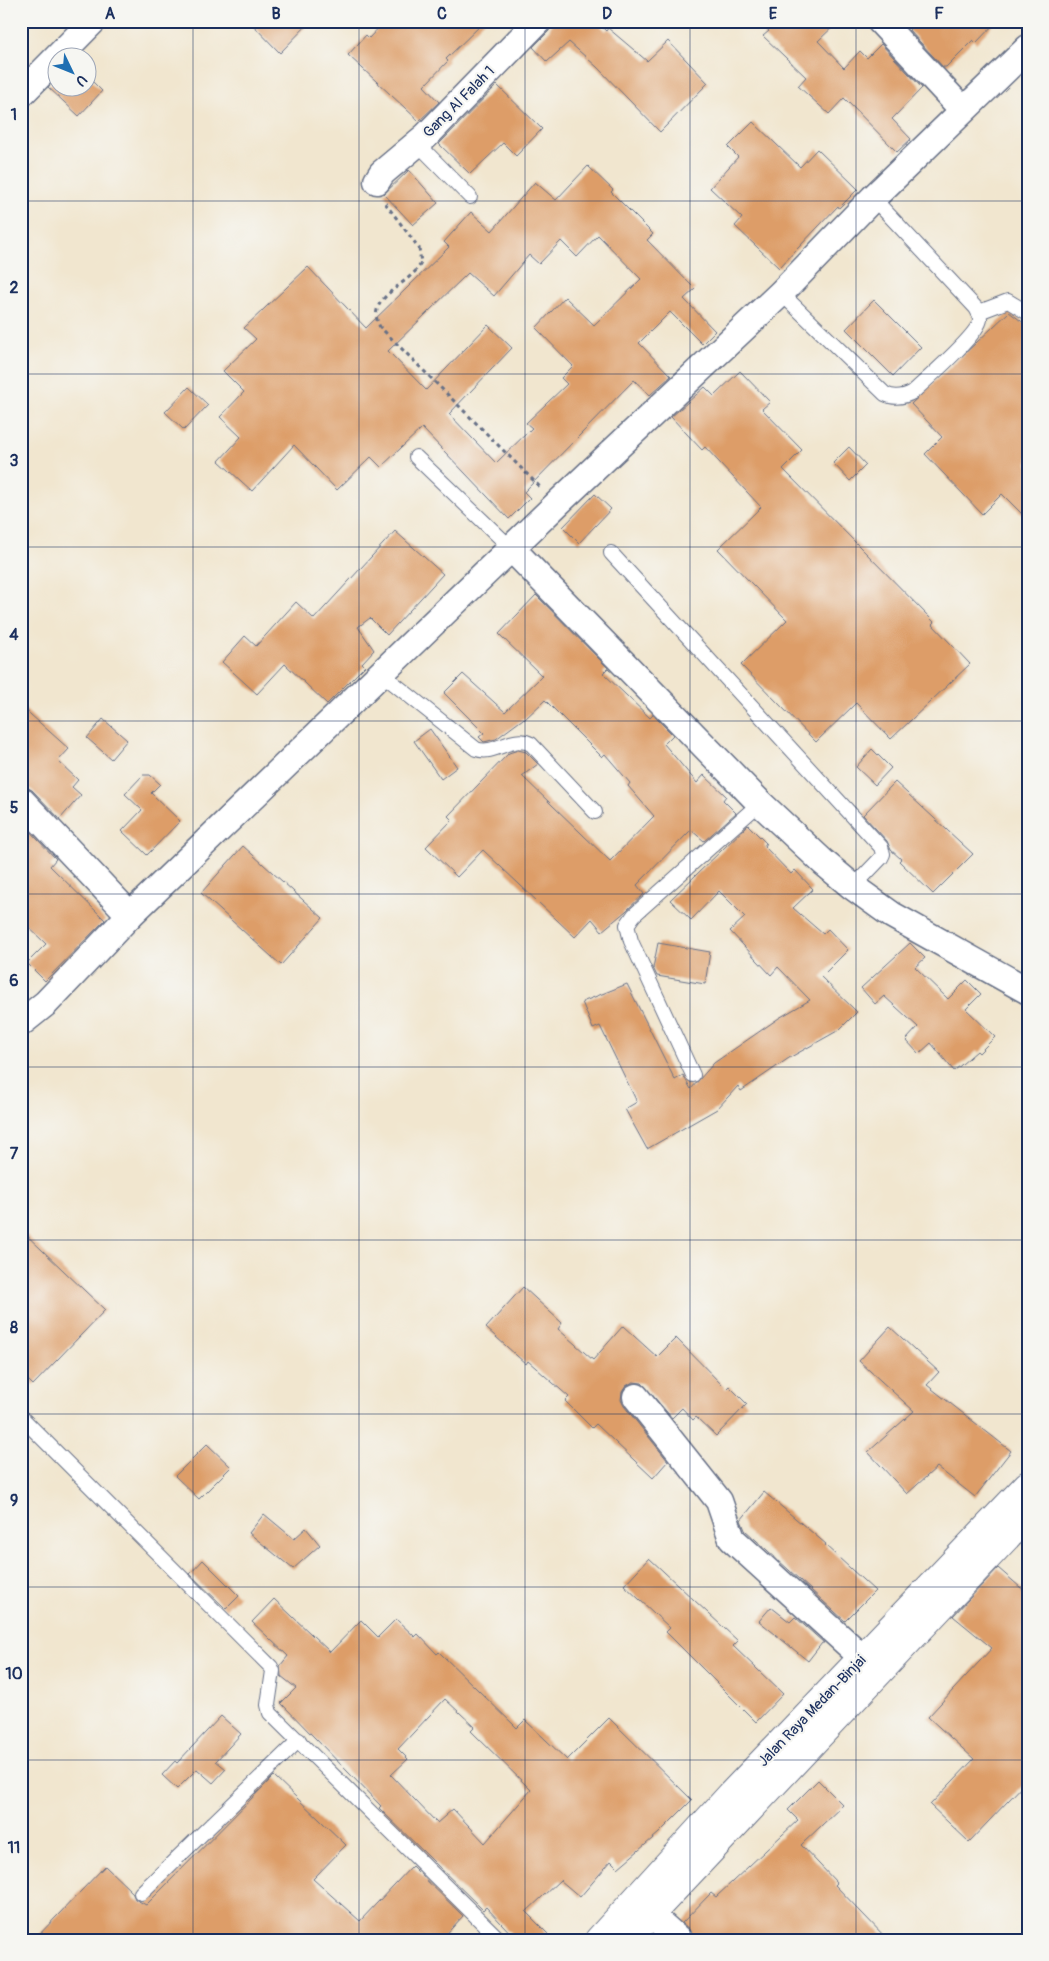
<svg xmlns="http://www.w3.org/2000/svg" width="1049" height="1961" font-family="Pangolin,sans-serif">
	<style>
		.building { fill: #dd9d67; fill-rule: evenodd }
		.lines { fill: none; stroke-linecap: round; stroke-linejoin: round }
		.service-casing { stroke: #666f86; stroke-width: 16 }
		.minor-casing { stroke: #666f86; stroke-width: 29 }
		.trunk-casing { stroke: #666f86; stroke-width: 30 }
		.path { stroke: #666f86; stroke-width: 3; stroke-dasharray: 4 4; stroke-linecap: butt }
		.service { stroke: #fff; stroke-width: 14 }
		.minor { stroke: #fff; stroke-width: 26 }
		.trunk { stroke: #fff; stroke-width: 28 }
		.grid { fill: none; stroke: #1b2f5e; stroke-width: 1; stroke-opacity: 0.55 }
		.labels { text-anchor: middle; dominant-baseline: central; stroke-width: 4.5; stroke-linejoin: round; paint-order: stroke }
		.street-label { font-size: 15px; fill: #1b2f5e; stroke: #f6f6f2 }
		.neatline { fill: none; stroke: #1b2f5e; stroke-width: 2 }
		.grid-label { font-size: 16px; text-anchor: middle; font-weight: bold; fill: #1b2f5e }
	</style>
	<rect width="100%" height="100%" fill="#f6f6f2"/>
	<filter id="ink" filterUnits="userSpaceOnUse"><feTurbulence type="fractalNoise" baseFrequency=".02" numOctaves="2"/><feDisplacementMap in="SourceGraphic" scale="10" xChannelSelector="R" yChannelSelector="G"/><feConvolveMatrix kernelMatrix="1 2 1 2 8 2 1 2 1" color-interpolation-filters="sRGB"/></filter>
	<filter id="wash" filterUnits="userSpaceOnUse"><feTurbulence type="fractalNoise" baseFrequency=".0096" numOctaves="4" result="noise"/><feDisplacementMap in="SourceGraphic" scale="20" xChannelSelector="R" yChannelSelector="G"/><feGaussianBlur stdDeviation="1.12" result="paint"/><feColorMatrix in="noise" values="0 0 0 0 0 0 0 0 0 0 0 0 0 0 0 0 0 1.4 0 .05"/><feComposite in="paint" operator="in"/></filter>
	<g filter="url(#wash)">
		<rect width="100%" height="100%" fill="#f1e6cf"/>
		<g id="blocks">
			<g class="building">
				<polygon points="249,21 311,21 280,53"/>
				<polygon points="385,21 485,21 446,59 448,61 424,86 439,102 419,121 348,55 366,35 369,38"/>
				<polygon points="553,21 596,21 606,31 608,28 647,61 668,41 708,83 660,132 597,67 569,42 547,62 533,47 549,31"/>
				<polygon points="759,21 839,21 818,41 844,68 860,51 867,58 881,44 922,88 892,119 911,139 897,152 844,98 829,114 798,86 806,77 763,36 769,31"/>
				<polygon points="917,21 997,21 976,43 973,40 946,67 943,67 909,30"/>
				<polygon points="88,77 102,91 79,116 48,87 58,78 58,88 88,88"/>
				<polygon points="497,85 542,129 516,156 503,143 470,174 439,144"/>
				<polygon points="753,122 800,167 817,149 858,189 839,208 838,206 779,268 735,226 742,218 710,188 738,157 728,147"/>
				<path d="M588,166L613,190L611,192L653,234L647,240L695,289L684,299L715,331L702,344L670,312L639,343L671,376L650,395L634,380L524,492L530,498L509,519L422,428L381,467L371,457L337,490L294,445L252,491L219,461L241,437L220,417L244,392L223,371L256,339L244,328L308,267L366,328L449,247L444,242L471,212L492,231L535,182L556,200ZM598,235L641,279L594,325L565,297L536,328L573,366L561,378L567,384L526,423L532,428L496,463L449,414L512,348L488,325L426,390L388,351L468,273L494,296L529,255L539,264L561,241L577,257Z"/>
				<polygon points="409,170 438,203 413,225 384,194"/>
				<polygon points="874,300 921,347 893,376 846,329"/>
				<polygon points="1009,312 1028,326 1028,520 1002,494 982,514 925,454 942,437 911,404"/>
				<polygon points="740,371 770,402 762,409 802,450 783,469 934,622 932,624 970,664 891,739 856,703 816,742 741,665 787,620 718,549 761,507 705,447 702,450 671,417 705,387 714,396"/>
				<polygon points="189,387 208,405 184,430 165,412"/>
				<polygon points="849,447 866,465 850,481 833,463"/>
				<polygon points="595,494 611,509 579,543 563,527"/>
				<polygon points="395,531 443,574 387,635 370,618 358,627 374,650 362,663 365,666 327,704 285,664 257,694 222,662 245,636 256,646 296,602 314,619"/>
				<polygon points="536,595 608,668 603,673 650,718 653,715 673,735 664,744 697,783 704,775 726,796 723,800 736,813 704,841 691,830 637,885 644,894 626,911 602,931 592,919 575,937 483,850 457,877 426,847 452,820 448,816 509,753 518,750 526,752 538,764 522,776 610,861 654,816 628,786 630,783 605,754 602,757 545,700 524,720 523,719 496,739 484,742 479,737 484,733 444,693 463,674 505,712 542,676 499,634"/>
				<polygon points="21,706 69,749 58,761 78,780 72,787 81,795 60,819 32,790 21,785"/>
				<polygon points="103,719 127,740 111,759 87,738"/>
				<polygon points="430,729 457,767 441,779 414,741"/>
				<polygon points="872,749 891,768 875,785 856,767"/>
				<polygon points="143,775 150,775 160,784 151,793 180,821 147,855 122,831 142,810 125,794"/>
				<polygon points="895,782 973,854 933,894 899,861 901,859 891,850 887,841 863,815"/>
				<polygon points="21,822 56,859 50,866 105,920 45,981 27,963 46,944 21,920"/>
				<polygon points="748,825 766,843 764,846 791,874 795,870 813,889 793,908 823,934 828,929 848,950 821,977 857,1012 839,1030 789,1058 741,1091 738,1086 717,1109 647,1149 625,1109 637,1102 600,1026 593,1029 582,1002 627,984 675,1080 683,1075 691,1089 714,1063 779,1018 810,1000 778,967 771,975 730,931 745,917 719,891 691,920 670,900"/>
				<polygon points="243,846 323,918 281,965 201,893"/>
				<polygon points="658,943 710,952 705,984 657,976 653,968"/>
				<polygon points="910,943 925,958 915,967 948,999 967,980 981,994 966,1009 995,1037 979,1053 977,1051 954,1071 931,1043 919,1054 906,1040 918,1027 884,996 875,1004 861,988"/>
				<polygon points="21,1230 105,1310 33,1385 21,1373"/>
				<polygon points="523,1287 562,1323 558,1329 593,1360 623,1326 657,1357 676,1338 726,1389 729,1386 747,1404 716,1436 696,1417 693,1420 682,1408 672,1418 642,1383 633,1382 626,1386 622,1392 621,1400 624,1406 668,1461 653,1478 596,1424 592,1428 565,1401 569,1397 528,1361 526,1364 486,1328"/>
				<polygon points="890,1327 939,1372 927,1385 1011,1451 975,1497 937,1467 907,1494 868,1452 914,1411 859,1361"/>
				<polygon points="207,1444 231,1467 199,1499 175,1476"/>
				<polygon points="764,1492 826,1544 825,1545 875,1591 845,1621 745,1530 741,1520"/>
				<polygon points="264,1514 294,1539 306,1528 320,1545 293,1569 249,1533"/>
				<polygon points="649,1558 738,1641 733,1646 783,1694 756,1722 666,1632 670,1628 624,1585"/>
				<polygon points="203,1560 239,1596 226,1609 190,1574"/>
				<polygon points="998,1568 1028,1594 1028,1780 969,1842 930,1805 974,1759 928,1717 992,1648 953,1616"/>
				<path d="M274,1599L330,1652L361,1620L378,1637L396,1619L415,1637L418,1634L437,1654L439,1652L517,1728L525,1720L567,1760L609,1718L692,1800L659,1833L618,1868L611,1861L580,1897L560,1880L526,1912L554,1940H517L486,1907L483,1910L379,1808L381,1806L281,1703L296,1688L281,1676L280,1666L288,1656L252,1622ZM445,1699L475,1727L471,1731L531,1790L485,1843L453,1809L437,1823L391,1775L408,1759L398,1749Z"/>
				<polygon points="771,1607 790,1622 795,1617 824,1643 822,1643 808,1661 759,1621"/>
				<polygon points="221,1716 241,1734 216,1761 226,1769 213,1783 197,1769 177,1789 162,1775 175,1761 177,1763"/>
				<polygon points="274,1776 346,1845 313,1879 360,1921 412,1866 463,1916 441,1940 34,1940 105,1866 132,1892 135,1899 146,1905"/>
				<polygon points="818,1780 843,1805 801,1845 837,1883 835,1885 888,1940 694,1940 689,1929 682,1923 711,1893 716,1897 798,1820 788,1810"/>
			</g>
		</g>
	</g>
	<g filter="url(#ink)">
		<use href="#blocks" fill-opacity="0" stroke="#666f86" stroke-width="1"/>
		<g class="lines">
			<defs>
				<g id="service">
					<polyline points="417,143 470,197"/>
					<path d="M781,293L885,394C895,399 904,397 913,392C926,380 980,333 980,319C980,315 978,311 976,308L873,198"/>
					<polyline points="979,312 1008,301 1028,313"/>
					<polyline points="416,457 512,549"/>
					<polyline points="611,553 881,847 883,854 881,858 853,887"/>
					<path d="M382,674L476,749C496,756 511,734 531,744L595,812"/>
					<polyline points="693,1075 631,941 627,925 634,915 760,803"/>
					<polyline points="21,1417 271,1667 273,1671 268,1705 270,1713 500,1940"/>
					<polyline points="141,1893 299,1740"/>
				</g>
				<g id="minor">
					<polyline points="880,21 963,110"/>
					<polyline points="21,94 93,21"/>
					<polyline points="377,181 382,173 426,136 538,21"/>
					<polyline points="512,549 760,803 823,862 853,887 892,915 1028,991"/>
					<polyline points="21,800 130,915"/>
					<polyline points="21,1023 46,1003 130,915 557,504 781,293 873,198 1028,48"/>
					<polyline points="636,1397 719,1501 732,1539 863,1658"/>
					<polyline points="650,1914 679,1940"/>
				</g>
				<g id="trunk">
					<polyline points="599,1940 731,1795 1028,1485"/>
					<polyline points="626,1940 1028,1514"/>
				</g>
			</defs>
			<use href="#service" class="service-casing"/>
			<use href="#minor" class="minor-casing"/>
			<use href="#trunk" class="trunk-casing"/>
			<path class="path" d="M385,203L419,248L421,263C411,285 363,297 380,327L541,488"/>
			<use href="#service" class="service"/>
			<use href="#minor" class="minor"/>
			<use href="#trunk" class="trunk"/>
		</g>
	</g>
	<path class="grid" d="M193,21V1940M359,21V1940M525,21V1940M690,21V1940M856,21V1940M21,201H1028M21,374H1028M21,547H1028M21,721H1028M21,894H1028M21,1067H1028M21,1240H1028M21,1414H1028M21,1587H1028M21,1760H1028"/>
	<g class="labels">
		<g class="street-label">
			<text transform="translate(459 102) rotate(-45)">Gang Al Falah 1</text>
			<text transform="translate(812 1711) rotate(-46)">Jalan Raya Medan-Binjai</text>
		</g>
	</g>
	<rect width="1049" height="1961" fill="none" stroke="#f6f6f2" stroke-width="55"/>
	<g transform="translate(72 72) rotate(133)"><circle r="24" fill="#f6f6f2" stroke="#9ea6b7"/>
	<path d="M0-4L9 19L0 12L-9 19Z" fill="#1f6fb2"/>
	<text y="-8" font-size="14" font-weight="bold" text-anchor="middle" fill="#1b2f5e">U</text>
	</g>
	<rect x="28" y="28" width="994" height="1906" class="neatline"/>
	<g class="grid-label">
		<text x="110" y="19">A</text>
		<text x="276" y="19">B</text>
		<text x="442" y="19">C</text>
		<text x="607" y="19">D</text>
		<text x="773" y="19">E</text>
		<text x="939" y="19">F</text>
		<text x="14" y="120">1</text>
		<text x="14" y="293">2</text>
		<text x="14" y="466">3</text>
		<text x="14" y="640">4</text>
		<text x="14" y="813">5</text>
		<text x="14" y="986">6</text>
		<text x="14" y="1159">7</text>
		<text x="14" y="1333">8</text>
		<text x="14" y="1506">9</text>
		<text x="14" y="1679">10</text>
		<text x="14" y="1853">11</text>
	</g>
</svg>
